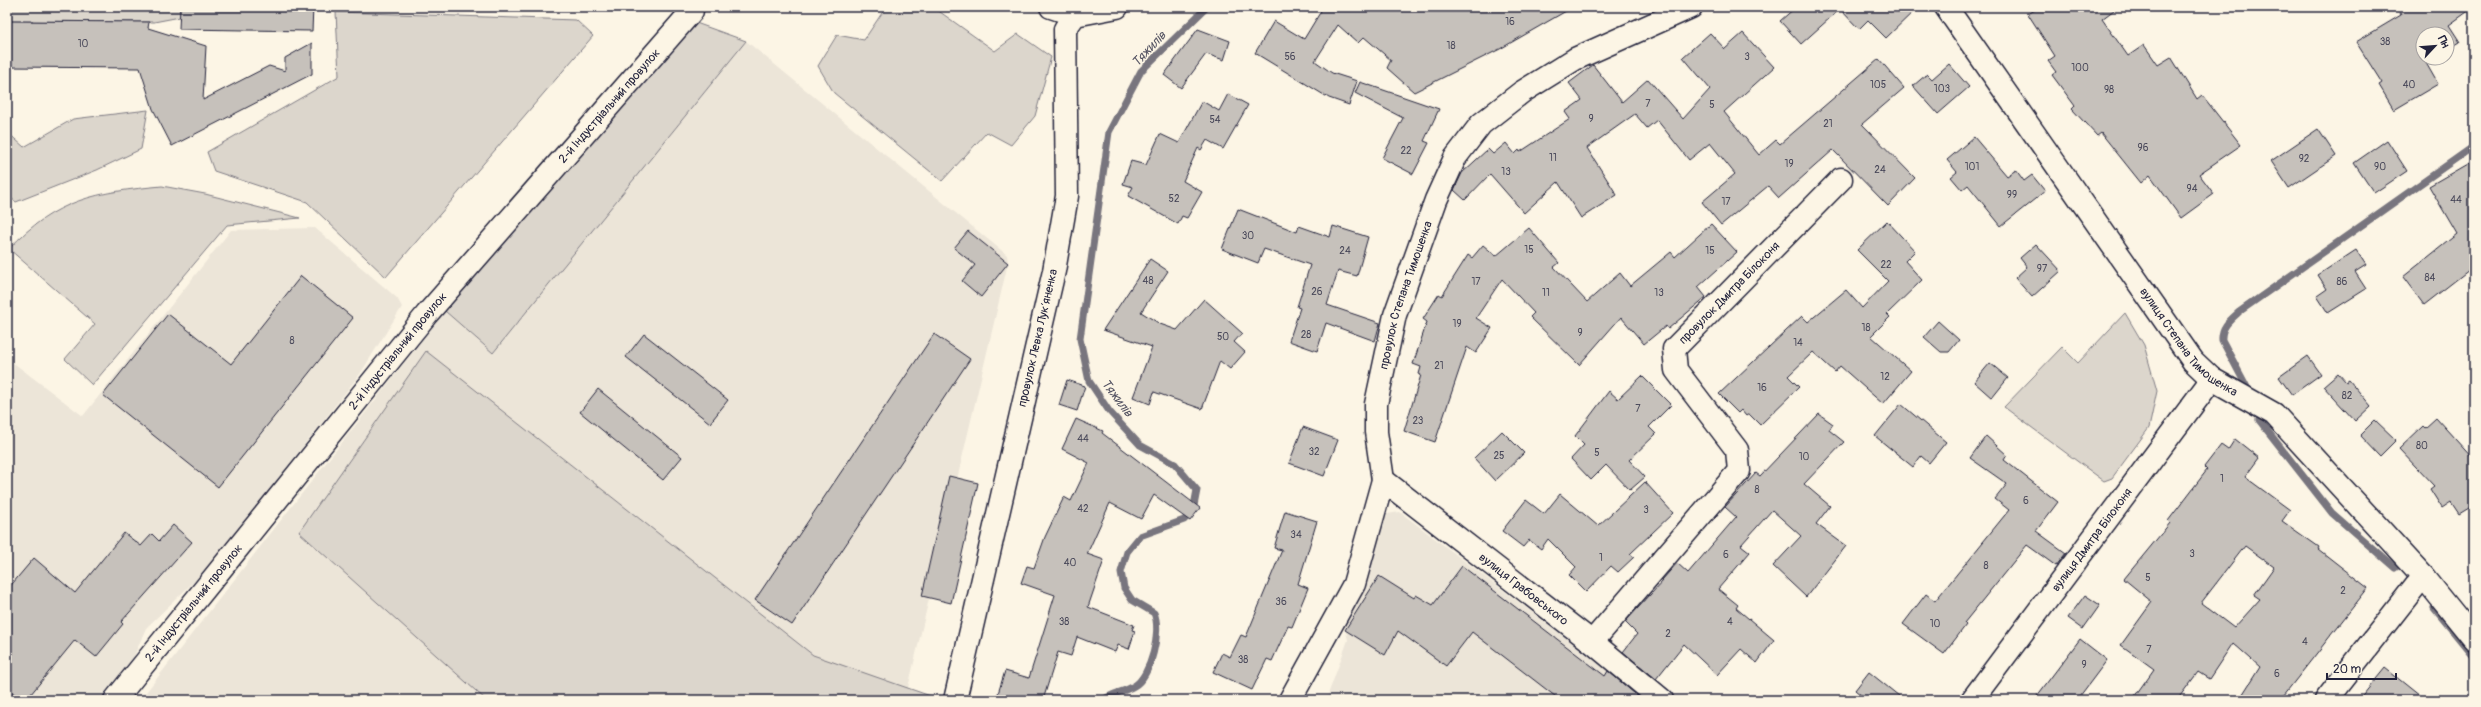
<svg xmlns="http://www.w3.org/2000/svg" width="2481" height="707" font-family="Pangolin,sans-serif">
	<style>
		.built { fill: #ece5d8 }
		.green { fill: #dcd6cc; stroke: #7f7c84 }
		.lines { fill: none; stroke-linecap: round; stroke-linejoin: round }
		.stream { stroke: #78757e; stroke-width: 7 }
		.building { fill: #c6c1bb; stroke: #22223b; fill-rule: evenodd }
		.street-casing { stroke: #22223b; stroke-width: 25 }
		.street { stroke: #fcf5e5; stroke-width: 22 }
		.labels { text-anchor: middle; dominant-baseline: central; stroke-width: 3; stroke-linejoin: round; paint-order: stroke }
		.number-label { font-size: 10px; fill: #4b4a5b }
		.street-label { font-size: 12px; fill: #22223b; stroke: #fcf5e5 }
		.water-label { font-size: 13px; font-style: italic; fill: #545362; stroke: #fcf5e5 }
	</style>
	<rect width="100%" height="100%" fill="#fcf5e5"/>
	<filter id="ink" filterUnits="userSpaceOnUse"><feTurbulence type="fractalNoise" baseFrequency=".025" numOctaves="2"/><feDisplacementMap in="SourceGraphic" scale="8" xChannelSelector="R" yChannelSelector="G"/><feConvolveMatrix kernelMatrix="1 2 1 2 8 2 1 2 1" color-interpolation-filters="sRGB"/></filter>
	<g filter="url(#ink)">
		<g class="built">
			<polygon points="746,41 1007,255 1008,263 908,688 903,700 140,700 445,311 493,353"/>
			<polygon points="315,228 397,298 402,307 360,374 207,569 146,628 127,673 102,700 7,700 7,358 83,416 231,230"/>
			<polygon points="1400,512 1600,664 1644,700 1326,700 1348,640 1342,617 1387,514"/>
		</g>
		<g class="green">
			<polygon points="7,7 180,7 180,17 154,22 7,21"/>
			<polygon points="886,7 933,7 995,51 1018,34 1051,57 1035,116 1011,145 987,132 942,181 834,93 818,66 837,35 864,40"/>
			<polygon points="336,12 576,20 593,36 386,277 307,202 214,171 207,152 339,76"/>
			<polygon points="696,23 746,41 493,353 445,311"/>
			<polygon points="148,110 141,149 97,170 16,202 7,195 7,132 24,147 73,119"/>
			<path d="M162,186L205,194L300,218L227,225L92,385L65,359L95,324L9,249C55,199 97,192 162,186Z"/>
			<polygon points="2125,313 2144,345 2157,391 2149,428 2112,478 2104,481 2004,407 2062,347 2078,363"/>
			<polygon points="426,351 813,655 942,700 486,700 299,532"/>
		</g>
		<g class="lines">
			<g class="stream">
				<path d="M2250,393L2222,340C2221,327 2230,320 2239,312L2474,146"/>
				<polyline points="2259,420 2332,513 2395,568"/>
				<polyline points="2434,608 2474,657"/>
				<path d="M1103,700C1112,693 1124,692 1134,686C1151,676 1162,631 1154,613L1132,600L1124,588L1121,572L1127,552L1140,536L1184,520L1193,511L1197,490L1175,464L1140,445L1109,411L1089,381L1080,339L1109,132L1141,71L1207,7"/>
			</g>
		</g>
		<g class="building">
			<polygon points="180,7 313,7 312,31 179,29"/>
			<polygon points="1317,7 1573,7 1500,49 1414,92 1387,68 1391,60 1364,37 1358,43 1338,25 1315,61 1332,73 1357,81 1349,105 1329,98 1255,53 1274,21 1304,39 1321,11"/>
			<polygon points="1796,7 1918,7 1886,38 1868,20 1859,29 1840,9 1801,44 1780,21"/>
			<polygon points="2040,7 2118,7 2102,19 2128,56 2144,45 2158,65 2171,57 2197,99 2202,95 2241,145 2199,174 2214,194 2181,218 2150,175 2141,183 2101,133 2097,136 2072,109 2075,106 2052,75 2056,72 2048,61 2055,56 2028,14"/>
			<polygon points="2397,7 2474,7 2449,25 2460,42 2447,50 2447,34 2423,34 2423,58 2433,58 2426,63 2438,84 2394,110 2379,85 2382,83 2356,42 2401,15"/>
			<polygon points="7,21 149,22 148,28 206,46 203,100 269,66 285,71 285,58 312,43 312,74 172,146 153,109 140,68 7,67"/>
			<polygon points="1198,29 1230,41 1224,60 1206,54 1181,88 1164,75"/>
			<polygon points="1710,33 1725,49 1743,33 1774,67 1724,112 1759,155 1776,140 1780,144 1879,59 1904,88 1862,124 1915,178 1888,206 1833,150 1779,198 1768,186 1721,225 1702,202 1735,174 1710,143 1689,160 1657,120 1647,128 1635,114 1587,148 1617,195 1581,218 1558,182 1524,213 1490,174 1465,200 1454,190 1462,173 1488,149 1493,154 1506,143 1515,154 1519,150 1520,152 1570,119 1565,112 1582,100 1569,83 1593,65 1622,102 1648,79 1683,119 1710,89 1683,57"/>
			<polygon points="1949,64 1969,87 1938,114 1913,86 1927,74 1932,79"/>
			<polygon points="1360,82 1439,109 1424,141 1429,143 1413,174 1382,158 1403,118 1355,93"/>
			<polygon points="1228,94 1248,105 1223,149 1207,140 1201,150 1198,148 1183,181 1202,192 1187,218 1182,216 1178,224 1128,196 1133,187 1123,184 1131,161 1146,165 1160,134 1179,143 1202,101 1219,111"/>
			<polygon points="2318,129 2336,156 2289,188 2271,161"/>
			<polygon points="1974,137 2007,176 2016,170 2024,181 2032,175 2045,191 2001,226 1968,185 1962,190 1951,177 1957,172 1947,160"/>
			<polygon points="2387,140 2407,171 2374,193 2354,163"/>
			<polygon points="2474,160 2474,266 2424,305 2403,277 2457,234 2429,186"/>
			<polygon points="1238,209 1297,232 1299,226 1330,237 1333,226 1368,237 1357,276 1338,271 1327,305 1380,323 1375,341 1326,323 1317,351 1289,341 1300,308 1297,307 1310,265 1264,249 1258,263 1222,249"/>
			<polygon points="1887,221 1915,251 1905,261 1922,280 1887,314 1890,317 1871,336 1911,371 1883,404 1840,366 1835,372 1813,352 1788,376 1799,387 1760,425 1749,414 1746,416 1741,410 1738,413 1719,394 1802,316 1808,322 1846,290 1862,308 1888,281 1857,250"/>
			<polygon points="1711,224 1737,252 1698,287 1706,297 1668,329 1666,326 1644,344 1621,317 1579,365 1530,317 1534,313 1502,279 1476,318 1492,328 1476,353 1467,347 1435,442 1404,431 1421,375 1419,374 1421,367 1413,364 1427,322 1423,319 1439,294 1442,296 1468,255 1472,258 1483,245 1496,256 1529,228 1559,263 1554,267 1587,302 1620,273 1630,286 1671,252 1675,257"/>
			<polygon points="968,231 1008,263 981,297 962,281 975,265 954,248"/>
			<polygon points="2036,244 2061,271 2032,297 2015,278 2027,267 2020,258"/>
			<polygon points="2356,250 2366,265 2355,272 2366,289 2328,313 2317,296 2327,289 2318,275"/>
			<polygon points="1150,259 1168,271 1141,312 1160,324 1177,330 1204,299 1242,333 1234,342 1245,352 1230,369 1220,361 1202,409 1154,392 1150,404 1133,397 1152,347 1103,330"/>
			<polygon points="301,276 353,318 218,487 103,395 168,314 231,364"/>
			<polygon points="1938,321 1959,340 1949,352 1941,352 1924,337"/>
			<polygon points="644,334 728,400 710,423 626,357"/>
			<polygon points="934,334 970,359 792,625 755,600"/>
			<polygon points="2308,356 2321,374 2292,395 2279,377"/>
			<polygon points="1990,363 2008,378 1992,398 1974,382"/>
			<polygon points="2338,373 2346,382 2349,380 2371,406 2355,421 2323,386"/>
			<polygon points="1642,376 1671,405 1649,427 1656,434 1629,460 1645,477 1630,490 1606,465 1591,480 1571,459 1584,445 1575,436 1609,391 1618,399"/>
			<polygon points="1067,380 1085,386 1077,411 1059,405"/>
			<polygon points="598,389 682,457 663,480 580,412"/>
			<polygon points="1901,404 1946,442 1929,463 1921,456 1913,467 1875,436"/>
			<polygon points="1819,414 1833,424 1829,430 1844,442 1804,484 1830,506 1816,524 1846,546 1806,597 1773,566 1801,536 1772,510 1741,545 1750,552 1718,589 1738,605 1736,608 1774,640 1757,663 1741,649 1717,675 1684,644 1656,679 1623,652 1637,634 1625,622 1663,581 1662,580 1677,563 1688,573 1736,517 1725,507 1756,473 1760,476"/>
			<polygon points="2436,418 2474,460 2474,505 2459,514 2451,502 2442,508 2430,489 2434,486 2399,449 2423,426 2425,428"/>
			<polygon points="1076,419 1103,431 1102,433 1200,508 1190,521 1154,495 1141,519 1110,503 1087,554 1104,560 1088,607 1134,625 1132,630 1135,631 1129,649 1118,645 1115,652 1077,637 1071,656 1058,652 1043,700 996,700 1005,671 1029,678 1055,595 1021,583 1027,566 1034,568 1045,537 1064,497 1071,501 1089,463 1062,449"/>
			<polygon points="2375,420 2396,440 2380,456 2360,435"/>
			<polygon points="1303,427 1338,440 1324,476 1289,463"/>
			<polygon points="1502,431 1524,453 1495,481 1474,458"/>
			<polygon points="1986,436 2007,455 2004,460 2058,502 2036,531 2066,553 2056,566 2027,545 1964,623 1966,625 1944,654 1903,624 1926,594 1935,601 2009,510 1995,499 2007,484 1970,458"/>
			<path d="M2235,439L2259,458L2245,477L2290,510L2282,521L2319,547L2318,549L2368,588L2280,700H2239L2260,667L2233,643L2209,679L2198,672L2177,700H2132L2154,669L2121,645L2152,602L2124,579L2170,523L2168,521L2207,470L2204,467L2221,445L2228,450ZM2245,546L2274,567L2254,595L2260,599L2234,628L2201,603Z"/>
			<polygon points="949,476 978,483 951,603 922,596"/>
			<polygon points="1645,482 1673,513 1630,554 1634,557 1618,572 1611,566 1586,592 1569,575 1576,567 1548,539 1541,549 1529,540 1523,547 1502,531 1526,500 1544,514 1560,494 1598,526"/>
			<polygon points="1285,511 1317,521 1298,584 1308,588 1292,627 1288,626 1272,661 1267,659 1252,690 1213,672 1222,653 1230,657 1241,635 1246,637 1282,550 1274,548"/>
			<polygon points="173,525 192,542 121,622 123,624 96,657 75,640 26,700 22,700 7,688 7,590 34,558 75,593 124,533 141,546 152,534 159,541"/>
			<polygon points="1462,566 1605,676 1608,671 1641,699 1560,700 1472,632 1446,666 1398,631 1385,655 1345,630 1379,576 1414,598 1416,595 1433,605"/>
			<polygon points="2085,595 2100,605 2083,629 2068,618"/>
			<polygon points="2080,639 2107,660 2077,700 2034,700"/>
			<polygon points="2385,668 2425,700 2359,700"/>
			<polygon points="1869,672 1904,700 1867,700 1855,690"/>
		</g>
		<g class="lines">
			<defs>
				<g id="street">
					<polyline points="1051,7 1075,15"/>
					<path id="s1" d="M1946,7L2193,361L2212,379L2274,414L2423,576L2474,639"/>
					<path id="s2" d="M1383,480L1592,642L1662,700"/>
					<path id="s3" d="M1592,642L1739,471L1737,450L1676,370L1674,349L1841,179"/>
					<path id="s4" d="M115,700L427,314L692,11"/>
					<polyline points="955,700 1054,271 1067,196 1065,29 1075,15 1117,7"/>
					<path id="s5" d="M1290,700L1354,584L1383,480L1376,432V404L1395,315L1436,200L1455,158L1481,124L1522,92L1575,59L1691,7"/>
					<path id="s6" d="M1972,700L2212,379"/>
					<polyline points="2326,700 2423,576"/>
				</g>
			</defs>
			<use href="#street" class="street-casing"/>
			<use href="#street" class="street"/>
		</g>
	</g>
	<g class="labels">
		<g class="number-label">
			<text x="1510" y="22">16</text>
			<text x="2385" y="42">38</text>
			<text x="83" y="44">10</text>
			<text x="1451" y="46">18</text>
			<text x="1290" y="57">56</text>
			<text x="1747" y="57">3</text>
			<text x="2080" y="68">100</text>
			<text x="1878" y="85">105</text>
			<text x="2409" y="85">40</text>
			<text x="1942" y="89">103</text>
			<text x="2109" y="90">98</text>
			<text x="1648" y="104">7</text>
			<text x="1712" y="105">5</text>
			<text x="1591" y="119">9</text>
			<text x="1215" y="120">54</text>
			<text x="1828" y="124">21</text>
			<text x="2143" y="148">96</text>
			<text x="1406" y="151">22</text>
			<text x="1553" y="158">11</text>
			<text x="2304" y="159">92</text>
			<text x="1789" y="164">19</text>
			<text x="1972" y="167">101</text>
			<text x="2380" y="167">90</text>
			<text x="1880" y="170">24</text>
			<text x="1506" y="172">13</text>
			<text x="2192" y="189">94</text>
			<text x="2012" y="195">99</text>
			<text x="1174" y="199">52</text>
			<text x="2456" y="200">44</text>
			<text x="1726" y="202">17</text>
			<text x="1248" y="236">30</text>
			<text x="1529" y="250">15</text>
			<text x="1345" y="251">24</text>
			<text x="1710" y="251">15</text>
			<text x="1886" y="265">22</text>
			<text x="2042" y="269">97</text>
			<text x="2430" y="278">84</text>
			<text x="1148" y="281">48</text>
			<text x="1476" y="282">17</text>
			<text x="2342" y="282">86</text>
			<text x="1317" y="292">26</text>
			<text x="1546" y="293">11</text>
			<text x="1659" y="293">13</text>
			<text x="1457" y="324">19</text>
			<text x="1866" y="328">18</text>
			<text x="1580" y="333">9</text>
			<text x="1306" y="335">28</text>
			<text x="1223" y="337">50</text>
			<text x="292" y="341">8</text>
			<text x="1798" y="343">14</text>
			<text x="1439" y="366">21</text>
			<text x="1885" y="377">12</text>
			<text x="1762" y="388">16</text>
			<text x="2347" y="396">82</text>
			<text x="1638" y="409">7</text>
			<text x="1418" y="421">23</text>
			<text x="1083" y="439">44</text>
			<text x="2422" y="446">80</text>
			<text x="1314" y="452">32</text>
			<text x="1597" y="453">5</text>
			<text x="1499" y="456">25</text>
			<text x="1804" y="457">10</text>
			<text x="2222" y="479">1</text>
			<text x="1757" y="490">8</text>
			<text x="2026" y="501">6</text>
			<text x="1083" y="509">42</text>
			<text x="1646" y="510">3</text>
			<text x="1296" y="535">34</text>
			<text x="2192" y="554">3</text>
			<text x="1726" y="555">6</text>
			<text x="1601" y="558">1</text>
			<text x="1070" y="563">40</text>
			<text x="1986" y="566">8</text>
			<text x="2148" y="578">5</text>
			<text x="2343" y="591">2</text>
			<text x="1281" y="602">36</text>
			<text x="1064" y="622">38</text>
			<text x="1730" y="622">4</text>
			<text x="1935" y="624">10</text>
			<text x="1668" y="634">2</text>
			<text x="2305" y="642">4</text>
			<text x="2149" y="650">7</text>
			<text x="1243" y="660">38</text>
			<text x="2084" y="665">9</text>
			<text x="2277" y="674">6</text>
		</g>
		<g class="street-label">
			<text stroke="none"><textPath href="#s4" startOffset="773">2-й Індустріальний провулок</textPath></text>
			<text stroke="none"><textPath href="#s3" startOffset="447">провулок Дмитра Білоконя</textPath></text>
			<text stroke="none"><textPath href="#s5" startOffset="430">провулок Степана Тимошенка</textPath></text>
			<text transform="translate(1038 338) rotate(-77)">провулок Левка Лукʼяненка</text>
			<text stroke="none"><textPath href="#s1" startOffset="415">вулиця Степана Тимошенка</textPath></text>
			<text stroke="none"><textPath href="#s4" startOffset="449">2-й Індустріальний провулок</textPath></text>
			<text stroke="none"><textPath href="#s6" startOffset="200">вулиця Дмитра Білоконя</textPath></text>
			<text stroke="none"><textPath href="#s2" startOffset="178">вулиця Грабовського</textPath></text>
			<text stroke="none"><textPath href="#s4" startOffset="125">2-й Індустріальний провулок</textPath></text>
		</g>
		<g class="water-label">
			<text transform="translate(1149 49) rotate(-47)">Тяжилів</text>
			<text transform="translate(1117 398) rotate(53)">Тяжилів</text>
		</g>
	</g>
	<rect width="2481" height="707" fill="none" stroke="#fcf5e5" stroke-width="24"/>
	<rect x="12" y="12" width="2457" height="683" fill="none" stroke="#22223b" stroke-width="1.5" filter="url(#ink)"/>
	<g transform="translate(2435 46) rotate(64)"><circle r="19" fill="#fcf5e5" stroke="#a5a1a1"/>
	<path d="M0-3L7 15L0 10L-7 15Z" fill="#22223b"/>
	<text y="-6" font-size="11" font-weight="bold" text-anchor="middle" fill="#22223b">Пн</text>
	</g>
	<path d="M2327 673v6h69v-6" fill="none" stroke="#22223b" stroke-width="2"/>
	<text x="2333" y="673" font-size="12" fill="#22223b" stroke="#fcf5e5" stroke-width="3" paint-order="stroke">20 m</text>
</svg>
